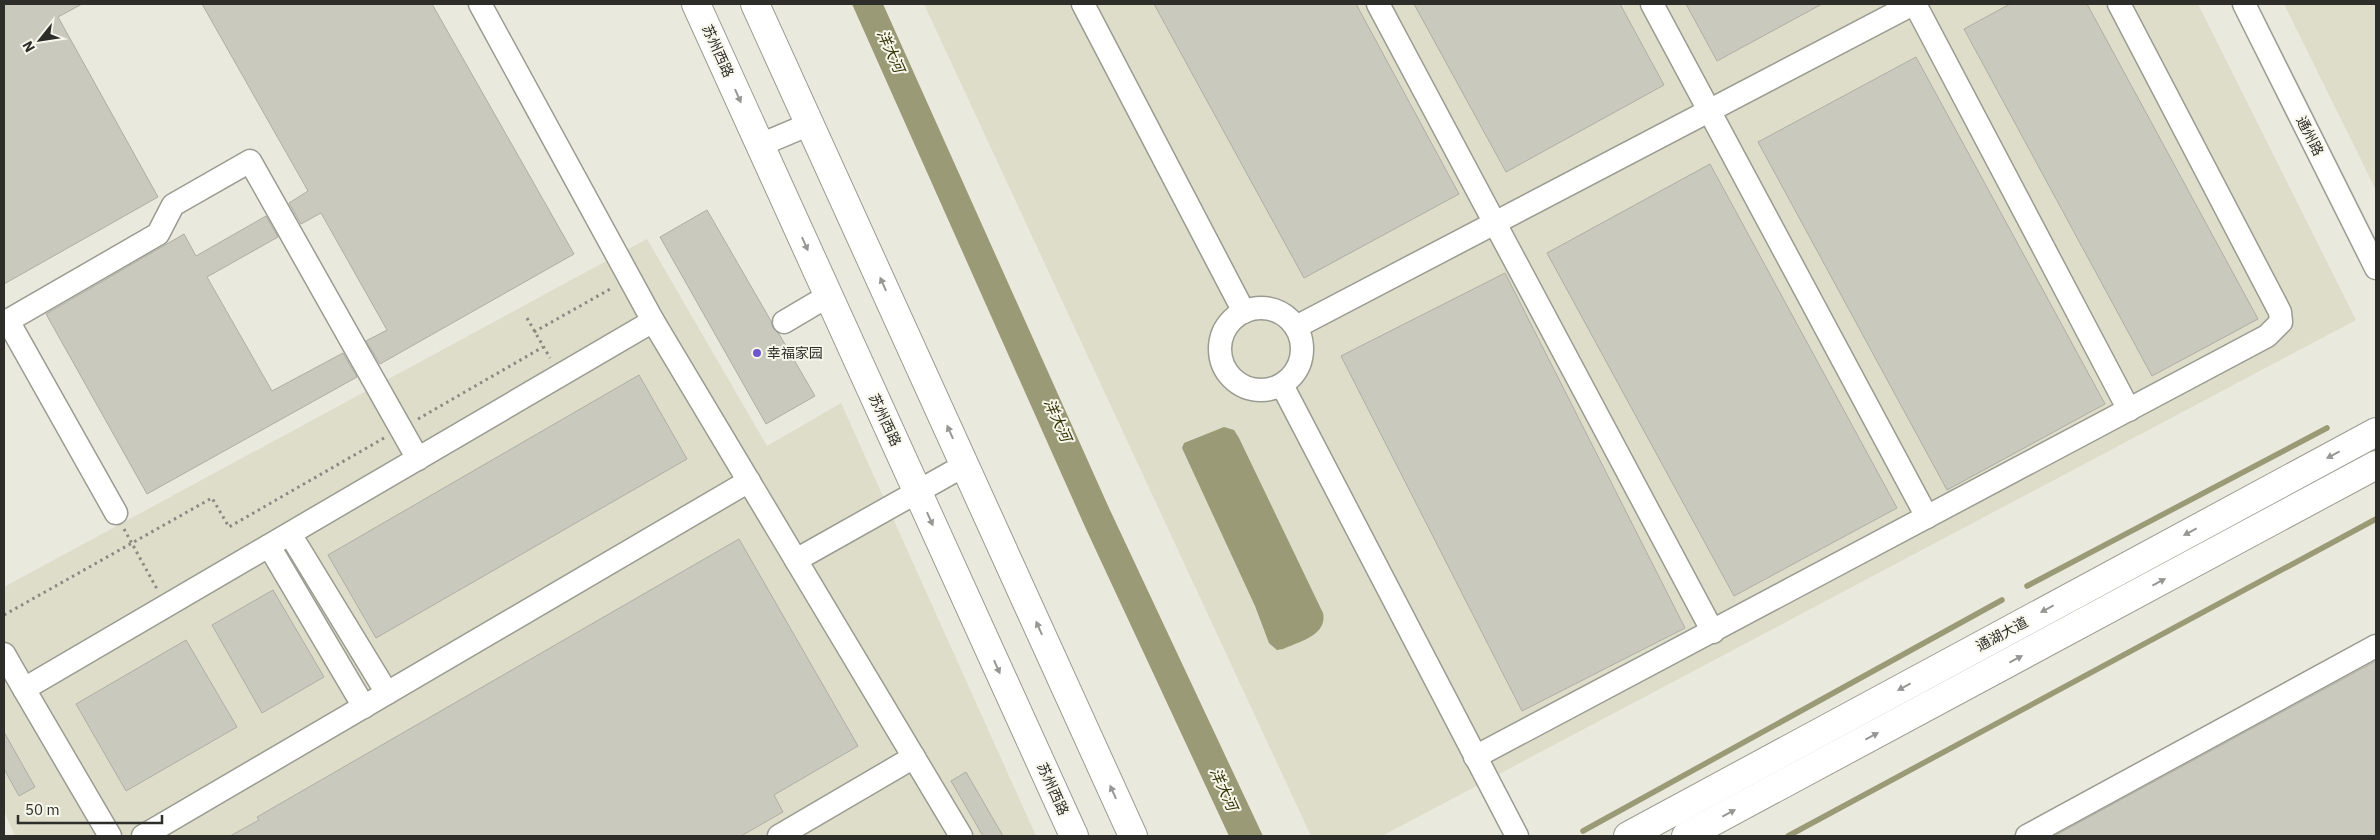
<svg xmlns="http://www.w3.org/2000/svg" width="2380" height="840" font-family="'IBM Plex Sans','Noto Sans SC',sans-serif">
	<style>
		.built { fill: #ddddca }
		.water { fill: #9a9a76 }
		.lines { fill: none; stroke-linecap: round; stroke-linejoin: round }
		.stream { stroke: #9a9a76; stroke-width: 5.5 }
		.building { fill: #c9c9be; stroke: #aeafa4 }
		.minor-casing { stroke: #9b9c91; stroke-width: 25 }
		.major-casing { stroke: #9b9c91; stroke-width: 30 }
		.path { stroke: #8a8a82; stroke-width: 3; stroke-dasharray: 2.5 4; stroke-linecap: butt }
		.minor { stroke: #fff; stroke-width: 22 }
		.major { stroke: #fff; stroke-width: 28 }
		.oneway { fill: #969694 }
		.poi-dot { fill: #6e56cf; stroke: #f6f6eb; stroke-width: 2 }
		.labels { text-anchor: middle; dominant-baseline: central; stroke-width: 4; stroke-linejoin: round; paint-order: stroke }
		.street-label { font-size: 14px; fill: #2d2e29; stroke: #f6f6eb }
		.poi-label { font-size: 14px; fill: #2d2e29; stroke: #f6f6eb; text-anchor: start }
		.water-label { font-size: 15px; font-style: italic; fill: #343202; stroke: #f6f6eb }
	</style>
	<rect width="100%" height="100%" fill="#e9e9dd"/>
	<g class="built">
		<polygon points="924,4 2198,4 2356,320 1382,836 1311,836"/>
		<polygon points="2284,4 2376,4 2376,190"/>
		<polygon points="647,239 767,446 841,403 1036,836 15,836 4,811 4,587"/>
	</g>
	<g class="water">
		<polygon points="852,4 883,4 1109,508 1263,836 1229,836 1086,529"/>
		<path d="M1224,427L1234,430L1239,438L1323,613C1328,635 1299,642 1283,649L1277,650L1269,643L1255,606L1182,448L1184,443Z"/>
	</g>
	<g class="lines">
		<g class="stream">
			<polyline points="2027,586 2327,428"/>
			<polyline points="1583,831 2002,600"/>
			<polyline points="1788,836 2376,519"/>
		</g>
	</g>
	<g class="building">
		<polygon points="4,4 82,4 58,17 158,197 4,284"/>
		<polygon points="202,4 432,4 574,254 380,364 366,341 387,330 321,213 301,224 289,203 308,191"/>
		<polygon points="1154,4 1356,4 1459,194 1304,278"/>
		<polygon points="1414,4 1620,4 1664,85 1506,172"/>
		<polygon points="1686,4 1822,4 1717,61"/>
		<polygon points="2010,4 2087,4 2258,319 2152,376 1964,29"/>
		<polygon points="1916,57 2105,404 1947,490 1758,142"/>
		<polygon points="1710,164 1897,508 1734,596 1547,253"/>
		<polygon points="707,210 771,321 773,328 779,334 815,396 766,424 660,237"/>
		<polygon points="266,216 278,237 207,277 272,391 343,353 357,377 147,494 46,314 184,234 196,256"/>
		<polygon points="1505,273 1685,628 1522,711 1341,356"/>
		<polygon points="639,375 687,459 376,638 328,555"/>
		<polygon points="739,539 858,746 774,795 783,812 741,836 230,836 259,820 257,817"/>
		<polygon points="273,590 324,677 262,713 212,625"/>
		<polygon points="186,640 237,727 126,791 76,704"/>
		<polygon points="2376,661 2376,836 2054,836"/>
		<polygon points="4,732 35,787 19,796 4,769"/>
		<polygon points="966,772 1003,836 983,836 951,781"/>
	</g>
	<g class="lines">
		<defs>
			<g id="minor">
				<polyline points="480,4 653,321"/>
				<polyline points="1083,4 1244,312"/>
				<polyline points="1378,4 1713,632"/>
				<polyline points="1652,4 1927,517"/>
				<polyline points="1915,4 2129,410"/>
				<polyline points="2244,4 2376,268"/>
				<polyline points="760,145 810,124"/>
				<circle cx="1261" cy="349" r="41"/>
				<polyline points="8,321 116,513"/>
				<polyline points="784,322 828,296"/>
				<polyline points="4,323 158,234 173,205 250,161 418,459"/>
				<polyline points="1296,327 1913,4"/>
				<polyline points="1282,385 1517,836"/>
				<polyline points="290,534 387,693"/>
				<polyline points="269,546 364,707"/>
				<polyline points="796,560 965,465"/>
				<polyline points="4,654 24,689"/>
				<polyline points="1475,757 2267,336 2281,322 2280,312 2119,4"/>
				<polyline points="110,836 24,689 653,321 961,836"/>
				<polyline points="143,836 749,481"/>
				<polyline points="779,836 914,757"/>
				<polyline points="2027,836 2376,646"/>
			</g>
			<g id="major">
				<polyline points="696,4 1074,836"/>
				<polyline points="755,4 1133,836"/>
				<polyline points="1628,836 2376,432"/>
				<polyline points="1686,836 2376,465"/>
			</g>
		</defs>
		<use href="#minor" class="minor-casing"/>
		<use href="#major" class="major-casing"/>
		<g class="path">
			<polyline points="527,318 550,358"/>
			<polyline points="534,332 612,288"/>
			<polyline points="418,419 543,347"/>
			<polyline points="124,529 157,589"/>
			<polyline points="4,615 212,498 229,527 384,438"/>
		</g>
		<use href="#minor" class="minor"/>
		<use href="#major" class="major"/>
	</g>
	<defs><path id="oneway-solid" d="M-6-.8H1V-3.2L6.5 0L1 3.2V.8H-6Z" transform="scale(1.25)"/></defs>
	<g class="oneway">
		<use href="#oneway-solid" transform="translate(738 96) rotate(66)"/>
		<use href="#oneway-solid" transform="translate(805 244) rotate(66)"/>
		<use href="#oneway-solid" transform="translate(883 284) rotate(-114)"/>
		<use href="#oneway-solid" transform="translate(950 432) rotate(-114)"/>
		<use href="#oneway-solid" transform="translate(2333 455) rotate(152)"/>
		<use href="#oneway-solid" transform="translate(930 519) rotate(66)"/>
		<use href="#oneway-solid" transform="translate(2190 532) rotate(152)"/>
		<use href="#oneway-solid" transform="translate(2159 582) rotate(-28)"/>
		<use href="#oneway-solid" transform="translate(2047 609) rotate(152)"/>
		<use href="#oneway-solid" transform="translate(1039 628) rotate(-114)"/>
		<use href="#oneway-solid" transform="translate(2016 659) rotate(-28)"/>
		<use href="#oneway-solid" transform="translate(997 667) rotate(66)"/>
		<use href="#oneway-solid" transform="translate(1904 687) rotate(152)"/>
		<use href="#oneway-solid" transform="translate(1872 736) rotate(-28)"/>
		<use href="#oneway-solid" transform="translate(1113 792) rotate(-114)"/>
		<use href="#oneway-solid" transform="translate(1729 813) rotate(-28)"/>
	</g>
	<circle class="poi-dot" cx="757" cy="353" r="5"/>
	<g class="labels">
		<g class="street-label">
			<text transform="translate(718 51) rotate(66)">苏州西路</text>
			<text transform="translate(2310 136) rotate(63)">通州路</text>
			<text transform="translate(885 420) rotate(65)">苏州西路</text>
			<text transform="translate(2002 634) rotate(-28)">通湖大道</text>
			<text transform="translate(1053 789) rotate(66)">苏州西路</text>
		</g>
		<g class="poi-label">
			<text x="767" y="353">幸福家园</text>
		</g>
		<g class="water-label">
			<text transform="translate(891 51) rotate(66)">洋大河</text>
			<text transform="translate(1058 420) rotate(66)">洋大河</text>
			<text transform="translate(1224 789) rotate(66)">洋大河</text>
		</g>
	</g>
	<rect width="2380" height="840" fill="none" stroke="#2d2e29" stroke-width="10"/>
	<g transform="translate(40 40) rotate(240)" stroke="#f6f6eb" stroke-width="4" paint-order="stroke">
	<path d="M0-4L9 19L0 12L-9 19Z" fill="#2d2e29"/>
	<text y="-8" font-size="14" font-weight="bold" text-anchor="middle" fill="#2d2e29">N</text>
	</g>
	<path d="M18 815v8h144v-8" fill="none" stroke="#2d2e29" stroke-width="2.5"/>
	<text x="25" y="815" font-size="15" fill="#2d2e29" stroke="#f6f6eb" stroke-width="4" paint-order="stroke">50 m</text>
</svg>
